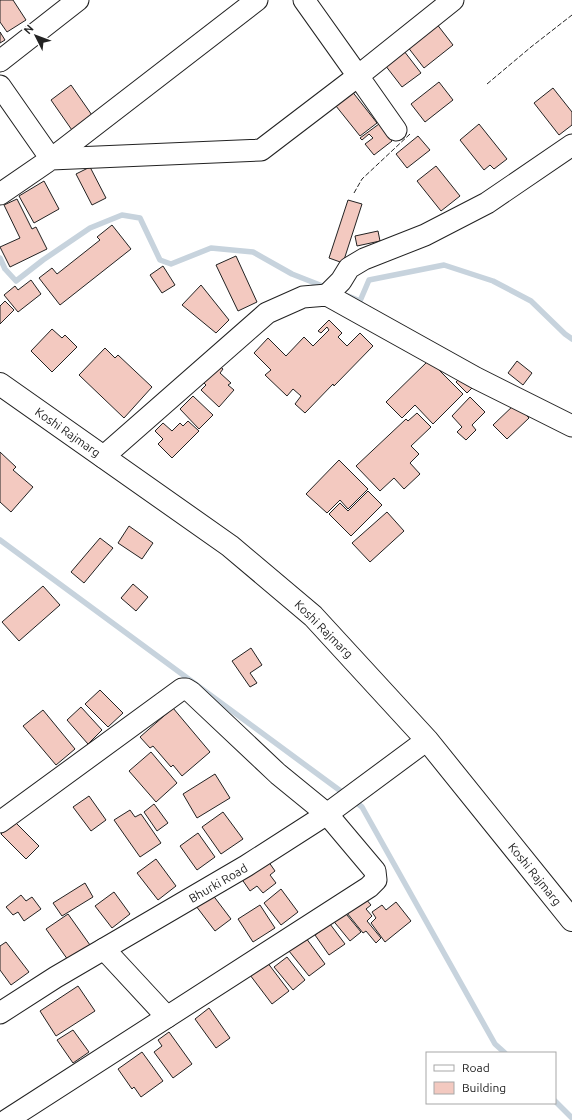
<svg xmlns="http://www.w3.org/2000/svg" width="572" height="1120" font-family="Ubuntu,sans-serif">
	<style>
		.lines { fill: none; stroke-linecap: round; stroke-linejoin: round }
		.stream { stroke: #c7d3dd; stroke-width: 5.5 }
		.building { fill: #f3c9c0; stroke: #222 }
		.minor-casing { stroke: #222; stroke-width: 23 }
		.major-casing { stroke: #222; stroke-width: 24 }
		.minor { stroke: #fff; stroke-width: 21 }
		.major { stroke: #fff; stroke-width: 22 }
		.fence { stroke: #222; stroke-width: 1; stroke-dasharray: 5 2; stroke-linecap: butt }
		.labels { text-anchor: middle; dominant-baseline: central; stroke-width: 3; stroke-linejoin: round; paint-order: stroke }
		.street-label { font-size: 12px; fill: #222; stroke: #fff }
	</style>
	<rect width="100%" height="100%" fill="#fff"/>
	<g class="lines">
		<g class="stream">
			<polyline points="0,258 5,269 16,281 43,260 90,228 122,215 140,218 160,260 171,264 211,248 253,252 292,274 325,287"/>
			<polyline points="348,296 360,301 369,280 444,265 493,281 531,301 565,334 572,339"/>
			<polyline points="0,540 346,795"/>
			<polyline points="353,800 362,807 495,1044 505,1053"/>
			<polyline points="555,1101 572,1118"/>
		</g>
	</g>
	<g class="building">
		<polygon points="0,0 13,0 26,20 7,32 0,22"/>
		<polygon points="436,23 453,45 424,68 407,46"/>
		<polygon points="0,32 5,40 0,43"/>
		<polygon points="404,51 421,73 402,87 385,65"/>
		<polygon points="439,82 453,100 425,122 411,104"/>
		<polygon points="71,85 94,118 74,133 51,100"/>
		<polygon points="553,88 572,112 572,125 559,135 534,103"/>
		<polygon points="351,90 377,123 360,136 332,101"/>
		<polygon points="379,124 392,141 374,155 365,144 373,138 369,134 362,140 360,138"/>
		<polygon points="479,124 507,159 494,169 490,165 484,170 460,140"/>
		<polygon points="418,136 430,150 407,168 396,154"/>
		<polygon points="436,166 460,196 441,211 417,181"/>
		<polygon points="90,167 106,198 92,205 76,174"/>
		<polygon points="44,181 59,209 34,223 19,196"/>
		<polygon points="17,199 32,229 36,227 47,249 10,267 0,247 20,238 4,205"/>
		<polygon points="348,200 362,204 343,263 329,258"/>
		<polygon points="112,225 131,249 60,305 39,278 52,268 57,274 100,240 97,237"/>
		<polygon points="378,231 380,241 357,246 355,236"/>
		<polygon points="236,256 257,302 238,311 216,265"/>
		<polygon points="163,266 175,285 162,293 150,275"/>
		<polygon points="31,280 41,294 18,312 4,295 15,286 18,290"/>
		<polygon points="201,285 229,320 216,333 182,305"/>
		<polygon points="5,301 14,310 0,324 0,306"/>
		<polygon points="329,320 342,333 338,337 347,346 360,333 373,346 334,386 333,384 305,413 295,404 301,396 293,389 287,396 265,375 271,370 254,353 268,338 286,356 304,337 313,346 329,330 327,327 321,333 318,331"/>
		<polygon points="52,329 62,338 65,335 77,347 52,372 31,351"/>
		<polygon points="105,348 115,358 118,355 152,387 124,418 79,375"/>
		<polygon points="429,360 463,394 433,424 415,405 402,418 386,402"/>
		<polygon points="517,361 532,373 523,385 508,373"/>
		<polygon points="218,365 223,369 220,373 231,383 228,385 234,390 219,407 201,390 206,385 202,381"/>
		<polygon points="465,373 476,384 467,393 456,382"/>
		<polygon points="193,396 213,415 199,429 180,409"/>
		<polygon points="470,397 485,412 472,425 476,430 466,440 457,432 462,427 452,416"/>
		<polygon points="515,404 529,418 507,439 493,425"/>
		<polygon points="417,413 431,427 411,446 419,454 410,463 420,474 404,489 394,478 380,491 356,466 406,419 408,421"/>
		<polygon points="188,421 199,431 172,458 158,444 163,439 155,431 163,423 172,431 180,423 183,426"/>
		<polygon points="0,452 16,467 13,470 33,487 11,512 0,502"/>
		<polygon points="339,460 368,489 348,509 340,500 327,513 306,494"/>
		<polygon points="368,491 382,505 351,536 329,514 340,503 348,511"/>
		<polygon points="387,512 404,531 370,562 352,543"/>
		<polygon points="129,526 153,543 142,559 118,543"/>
		<polygon points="100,538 113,548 84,583 71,572"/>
		<polygon points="133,584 148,597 136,611 121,598"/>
		<polygon points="43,586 60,605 19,641 2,622"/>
		<polygon points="251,648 262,665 250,673 257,683 250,687 232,661"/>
		<polygon points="100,690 123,713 108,727 85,704"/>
		<polygon points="81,707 102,730 88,744 67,720"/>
		<polygon points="173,708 210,752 182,776 173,765 171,767 153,746 150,748 140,737"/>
		<polygon points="43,710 75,749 56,765 23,726"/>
		<polygon points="151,752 177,783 156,802 129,771"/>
		<polygon points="215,774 230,798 197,818 183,794"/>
		<polygon points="89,796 106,820 91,831 73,807"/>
		<polygon points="154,804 168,823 157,831 144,812"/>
		<polygon points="130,810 135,817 141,814 161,843 140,857 114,820"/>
		<polygon points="223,812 243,839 221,854 202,827"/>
		<polygon points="14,821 39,846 26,859 1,834"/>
		<polygon points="198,833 215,857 197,870 180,846"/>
		<polygon points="266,858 275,871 270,875 276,883 263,893 257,886 250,891 241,878"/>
		<polygon points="156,859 176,886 158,900 137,873"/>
		<polygon points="85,883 93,897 62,916 53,903"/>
		<polygon points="281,889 298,912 281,925 264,903"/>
		<polygon points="114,892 130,914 112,928 95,906"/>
		<polygon points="212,894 231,919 215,931 196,906"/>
		<polygon points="21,895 26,901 32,897 41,909 24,921 18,912 13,915 6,907"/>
		<polygon points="365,898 371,905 366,909 372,916 367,921 381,938 376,943 366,931 363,933 347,913"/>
		<polygon points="396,902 411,921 385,942 371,923 376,918 372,912 382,905 386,910"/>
		<polygon points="260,905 275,928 253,942 238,919"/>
		<polygon points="342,909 361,932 350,941 331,918"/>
		<polygon points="68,914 90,945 68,960 46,929"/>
		<polygon points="330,924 345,944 329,955 315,935"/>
		<polygon points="306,938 325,964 309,976 289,951"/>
		<polygon points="6,942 29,972 11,985 0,970 0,946"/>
		<polygon points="287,957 305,980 293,990 274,967"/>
		<polygon points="267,962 289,991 272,1004 250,975"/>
		<polygon points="78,986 95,1011 56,1036 40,1011"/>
		<polygon points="209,1008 230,1038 216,1048 195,1019"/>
		<polygon points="73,1030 89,1052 73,1063 57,1040"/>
		<polygon points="169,1032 192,1064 173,1078 154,1052 162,1046 158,1040"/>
		<polygon points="142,1052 163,1081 141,1097 134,1087 132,1089 118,1069"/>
	</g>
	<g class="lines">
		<defs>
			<g id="minor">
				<polyline points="0,61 78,0"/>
				<polyline points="0,86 51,159 257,0"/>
				<polyline points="396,130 358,76 453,0"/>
				<polyline points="0,194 51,159 261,150 358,76 304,0"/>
				<polyline points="327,295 341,281 349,268 364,259 425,235 487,203 572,145"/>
				<polyline points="103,457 267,313 303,297 327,295 476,378 572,426"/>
				<polyline points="0,822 182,689 186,689 191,692 278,774 327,814 375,871 376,880 369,887 7,1120"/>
				<polyline points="104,949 167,1017"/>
				<polyline points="0,1013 56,977 246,866 327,814 427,740"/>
			</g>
			<polyline id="major" points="0,384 230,546 313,616 427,740 572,920"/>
		</defs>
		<use href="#minor" class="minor-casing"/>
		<use href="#major" class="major-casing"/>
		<use href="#minor" class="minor"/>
		<use href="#major" class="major"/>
		<g class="fence">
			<polyline points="487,84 531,47 572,15"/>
			<polyline points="354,193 362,179 410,134"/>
		</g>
	</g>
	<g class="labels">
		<g class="street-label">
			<text transform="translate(68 432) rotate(35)">Koshi Rajmarg</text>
			<text transform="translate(324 629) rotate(45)">Koshi Rajmarg</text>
			<text transform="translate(535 874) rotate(51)">Koshi Rajmarg</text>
			<text transform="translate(218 883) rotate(-30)">Bhurki Road</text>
		</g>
	</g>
	<rect x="426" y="1052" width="130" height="52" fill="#ffffff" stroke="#a7a7a7"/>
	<rect x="434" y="1065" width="20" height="6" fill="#ffffff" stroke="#a7a7a7"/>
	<text x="462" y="1072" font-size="12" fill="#222222">Road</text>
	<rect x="434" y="1082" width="20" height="12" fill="#f3c9c0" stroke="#a7a7a7"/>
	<text x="462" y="1092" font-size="12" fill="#222222">Building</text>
	<g transform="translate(36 36) rotate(312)" stroke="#ffffff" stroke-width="3" paint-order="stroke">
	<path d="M0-3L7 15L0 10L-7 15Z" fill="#222222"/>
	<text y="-6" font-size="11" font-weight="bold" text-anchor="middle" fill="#222222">N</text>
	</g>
</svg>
